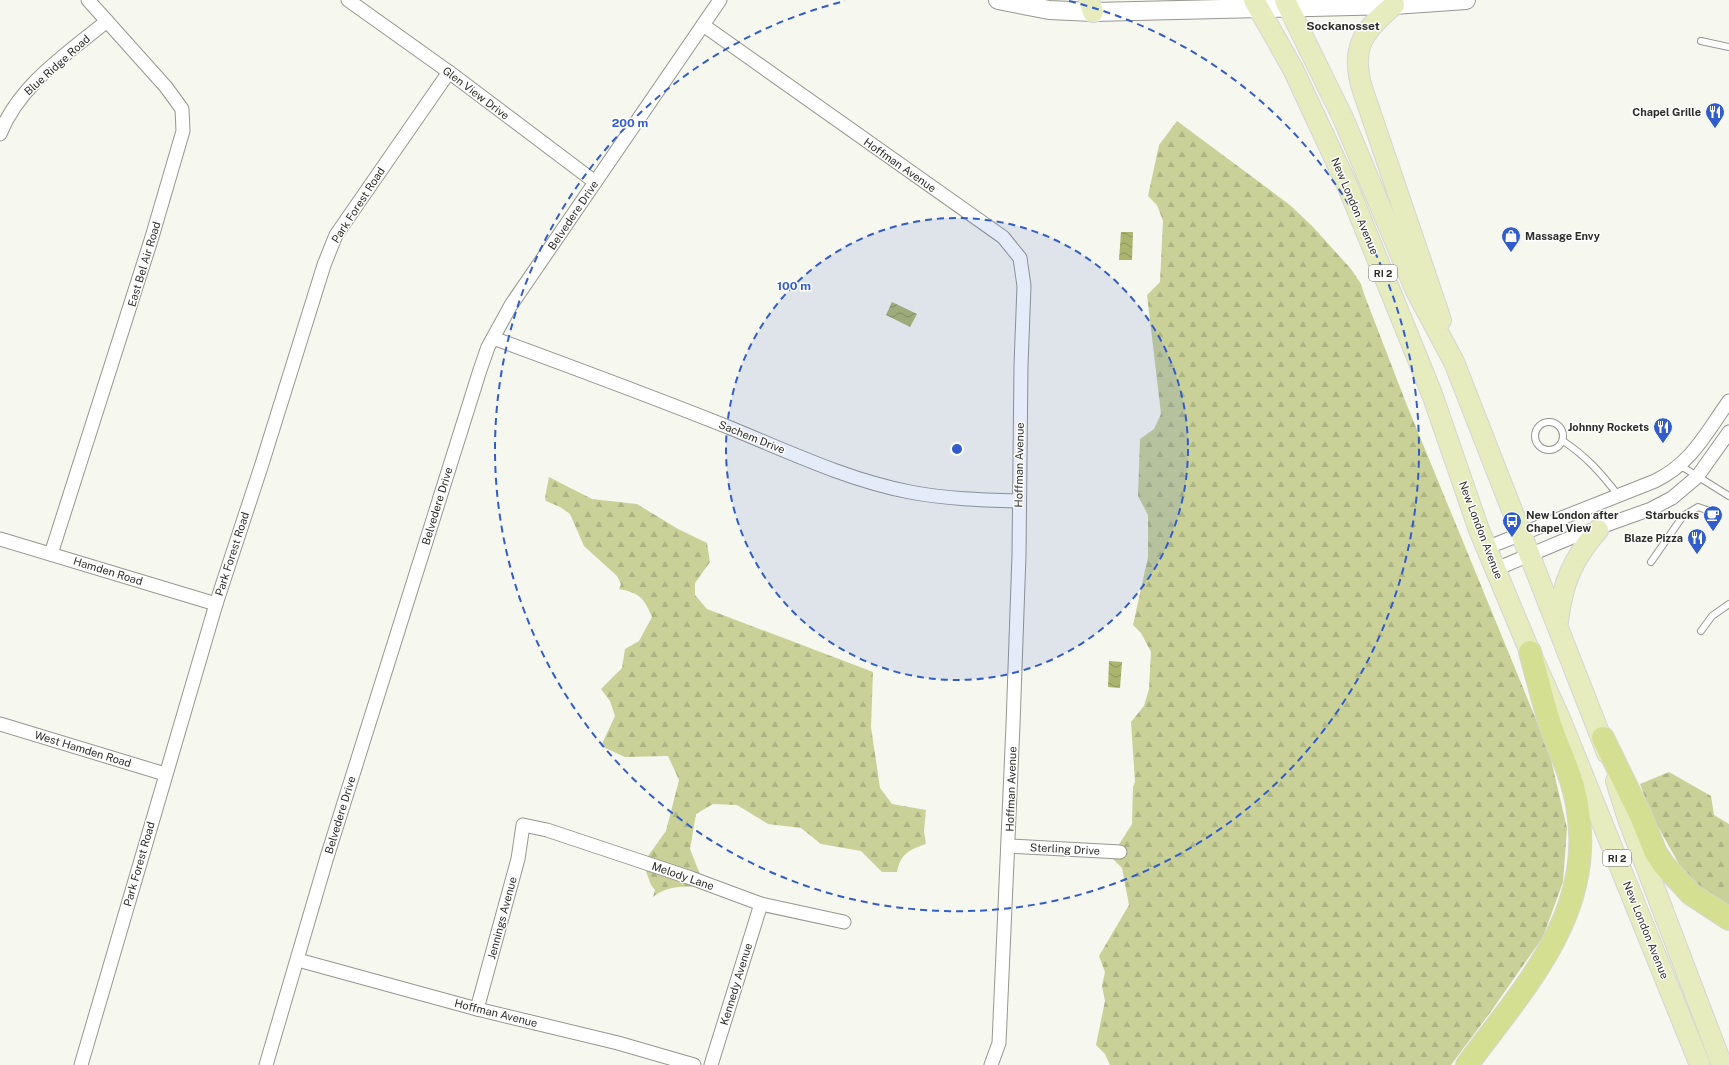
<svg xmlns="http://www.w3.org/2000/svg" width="1729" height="1065" font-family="'Public Sans',sans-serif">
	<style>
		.forest { fill: url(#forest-firs) }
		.water { fill: url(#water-waves) }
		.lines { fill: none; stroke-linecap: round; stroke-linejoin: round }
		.lane-casing { stroke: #96978f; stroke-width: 8 }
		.street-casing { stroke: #96978f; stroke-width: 15 }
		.secondary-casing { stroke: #96978f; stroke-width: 20 }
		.primary-casing { stroke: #d5d5d4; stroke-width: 22 }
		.highway-casing { stroke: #d5d5d4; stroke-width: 24 }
		.lane { stroke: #fff; stroke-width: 6 }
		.street { stroke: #fff; stroke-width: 13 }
		.secondary { stroke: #fff; stroke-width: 18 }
		.primary { stroke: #e6ecbe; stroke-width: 20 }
		.highway { stroke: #d5df92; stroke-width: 22 }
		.ring { fill: none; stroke: #315ccb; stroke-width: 2; stroke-dasharray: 7 5 }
		.labels { text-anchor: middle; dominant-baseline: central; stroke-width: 3; stroke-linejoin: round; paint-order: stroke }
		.shield { fill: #fff; stroke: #6c6c6a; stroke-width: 1 }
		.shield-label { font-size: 10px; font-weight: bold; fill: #2d2d2a }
		.street-label { font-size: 11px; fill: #2d2d2a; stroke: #fff }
		.poi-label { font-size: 11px; font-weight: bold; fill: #2d2d2a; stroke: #fff; text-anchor: end }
		.neighbourhood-label { font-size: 12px; font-weight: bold; fill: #2d2d2a; stroke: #fff }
		.centre { fill: #315ccb; stroke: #fff; stroke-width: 2 }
		.ring-label { font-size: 12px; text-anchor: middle; font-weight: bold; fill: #315ccb; stroke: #fff; stroke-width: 3; stroke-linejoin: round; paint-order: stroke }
	</style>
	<defs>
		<pattern id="forest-firs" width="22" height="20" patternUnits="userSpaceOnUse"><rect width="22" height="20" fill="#c9d198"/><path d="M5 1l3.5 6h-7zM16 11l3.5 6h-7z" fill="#adb483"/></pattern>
		<pattern id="water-waves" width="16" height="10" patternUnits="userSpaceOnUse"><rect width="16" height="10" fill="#acb56f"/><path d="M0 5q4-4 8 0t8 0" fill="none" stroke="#8c945b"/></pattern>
	</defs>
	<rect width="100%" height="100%" fill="#f6f7ee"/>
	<g class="forest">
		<polygon points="1177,121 1290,205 1313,227 1351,269 1361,284 1364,294 1406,403 1549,751 1567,828 1563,882 1543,937 1492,1010 1451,1065 1110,1065 1105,1054 1096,1045 1105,1001 1102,986 1105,972 1099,956 1129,905 1122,868 1111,857 1132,824 1133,787 1135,782 1131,722 1144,706 1149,689 1151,652 1141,633 1133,625 1148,557 1148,515 1138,496 1140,439 1154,429 1161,414 1147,295 1160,282 1163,221 1157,205 1148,196 1159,145"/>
		<path d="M549,477L592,499L637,504L678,529L707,543L710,562L695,583V595L707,609L873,672L871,727L880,788L892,804L926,810L924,831L926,844C909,850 901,853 897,872H882L861,851L821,844L801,828L768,824L737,805L713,804L696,814L690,849L705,887C687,886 667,885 653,897L655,890L651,885L643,863L666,831L679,780L668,756L625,757L601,746L615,716L610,701L601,689L622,668L625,649L639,641L652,617C644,598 640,593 619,589L621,584L617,576L584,546L570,514L560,507L546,501L545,498Z"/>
		<polygon points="1669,772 1711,796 1714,815 1729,824 1729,920 1693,889 1652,816 1640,784"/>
	</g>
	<g class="water">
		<polygon points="1121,232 1133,232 1132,260 1119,260"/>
		<polygon points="892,302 917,314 910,327 886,315"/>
		<polygon points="1109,661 1122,662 1120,688 1108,687"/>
	</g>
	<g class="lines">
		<defs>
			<g id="lane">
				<polyline points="1701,41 1729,47"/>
				<circle cx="1549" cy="436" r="14"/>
				<path d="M1563,441C1586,456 1601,473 1618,495"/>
				<polyline points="1681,466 1729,496"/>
				<polyline points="1651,562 1683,516 1698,507 1715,513"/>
				<polyline points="1701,631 1712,616 1729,604"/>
			</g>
			<g id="street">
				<polyline points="348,0 449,72 595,182"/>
				<polyline points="703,25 1003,237 1020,258 1024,286 1021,365 1019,555 1013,725 999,1043 991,1065"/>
				<path d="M0,134C19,85 68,53 107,21"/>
				<path d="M493,338C572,367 650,396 728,427C787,451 847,480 910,492C946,499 983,500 1019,501"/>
				<polyline points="0,539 216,604"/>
				<path d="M1486,548L1655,481C1692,463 1706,433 1729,401"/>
				<polyline points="51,554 152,237 183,131 182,109 166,87 88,0"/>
				<polyline points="1496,569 1570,538 1651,509 1672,498 1697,477 1729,432"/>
				<polyline points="0,724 165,774"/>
				<polyline points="1009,846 1120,852"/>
				<polyline points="298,960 477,1009 618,1043 694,1065"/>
				<polyline points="477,1009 518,859 523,825 547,830 691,878 761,904 844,922"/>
				<polyline points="81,1065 216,604 261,467 324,265 336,235 449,72"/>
				<polyline points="266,1065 327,857 480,370 488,347 511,305 720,0"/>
				<polyline points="711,1065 761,904"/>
			</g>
			<polyline id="secondary" points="998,0 1049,10 1093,12 1394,5 1466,0"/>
			<g id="primary">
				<polyline points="1089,0 1093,12"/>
				<polyline points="1254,0 1293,69 1348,187 1432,394 1479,530 1530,652 1561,721 1700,1065"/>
				<polyline points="1285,0 1343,118 1416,291 1454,362 1607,753"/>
				<path d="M1394,5C1364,30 1350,47 1362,88L1441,320"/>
				<path d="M1558,621C1563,582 1572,560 1598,530"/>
				<polyline points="1616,781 1628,819 1722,1065"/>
			</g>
			<g id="highway">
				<polyline points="1603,738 1641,816 1656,853 1664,865 1691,894 1729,919"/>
				<path d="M1467,1065C1525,986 1597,912 1577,805C1573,778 1560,753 1551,727C1543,703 1537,677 1530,652"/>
			</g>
		</defs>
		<use href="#lane" class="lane-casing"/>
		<use href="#street" class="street-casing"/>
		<use href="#secondary" class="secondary-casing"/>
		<use href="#primary" class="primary-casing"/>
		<use href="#highway" class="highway-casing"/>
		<use href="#lane" class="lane"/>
		<use href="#street" class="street"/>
		<use href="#secondary" class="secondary"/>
		<use href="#primary" class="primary"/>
		<use href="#highway" class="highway"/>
	</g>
	<circle cx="957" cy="449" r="231" fill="#315ccb" fill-opacity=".12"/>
	<g class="ring">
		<circle cx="957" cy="449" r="231"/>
		<path d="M1069 1A462 462 0 1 1 845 1"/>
	</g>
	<defs>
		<symbol id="restaurant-pin" viewBox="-11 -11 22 30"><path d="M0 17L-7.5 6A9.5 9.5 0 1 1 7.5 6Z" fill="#315ccb" stroke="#fff"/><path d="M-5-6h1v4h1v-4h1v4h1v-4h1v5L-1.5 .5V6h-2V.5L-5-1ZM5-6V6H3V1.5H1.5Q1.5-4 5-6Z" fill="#fff"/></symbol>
		<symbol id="shop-pin" viewBox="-11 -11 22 30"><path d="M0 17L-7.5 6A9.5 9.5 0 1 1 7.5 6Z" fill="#315ccb" stroke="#fff"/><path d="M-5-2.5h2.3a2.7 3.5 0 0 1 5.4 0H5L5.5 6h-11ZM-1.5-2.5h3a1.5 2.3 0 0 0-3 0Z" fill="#fff"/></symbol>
		<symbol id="cafe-pin" viewBox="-11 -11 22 30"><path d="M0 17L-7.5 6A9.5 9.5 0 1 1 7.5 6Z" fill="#315ccb" stroke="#fff"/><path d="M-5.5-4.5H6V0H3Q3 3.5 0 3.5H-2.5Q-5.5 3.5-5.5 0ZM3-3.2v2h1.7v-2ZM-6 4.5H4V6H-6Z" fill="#fff"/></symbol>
		<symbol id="bus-pin" viewBox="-11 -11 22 30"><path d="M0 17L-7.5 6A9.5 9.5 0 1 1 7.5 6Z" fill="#315ccb" stroke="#fff"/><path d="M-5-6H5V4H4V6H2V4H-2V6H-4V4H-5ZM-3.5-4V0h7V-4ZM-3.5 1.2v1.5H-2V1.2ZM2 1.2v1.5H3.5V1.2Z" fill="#fff"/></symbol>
	</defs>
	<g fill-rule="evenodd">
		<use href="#restaurant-pin" x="1704" y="101" width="22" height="30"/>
		<use href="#shop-pin" x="1500" y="225" width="22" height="30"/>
		<use href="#restaurant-pin" x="1652" y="416" width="22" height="30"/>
		<use href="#cafe-pin" x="1702" y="504" width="22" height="30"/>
		<use href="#bus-pin" x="1501" y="510" width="22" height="30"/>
		<use href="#restaurant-pin" x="1686" y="527" width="22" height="30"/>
	</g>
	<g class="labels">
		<g class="shield">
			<rect x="1369" y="265" width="28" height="16" rx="3"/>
			<rect x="1603" y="850" width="28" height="16" rx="3"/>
		</g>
		<g class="shield-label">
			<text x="1383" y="273">RI 2</text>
			<text x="1617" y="858">RI 2</text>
		</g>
		<g class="street-label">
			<text transform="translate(57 65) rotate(-42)">Blue Ridge Road</text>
			<text transform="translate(476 93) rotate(37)">Glen View Drive</text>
			<text transform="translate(900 165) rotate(35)">Hoffman Avenue</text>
			<text transform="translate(358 205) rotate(-57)">Park Forest Road</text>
			<text transform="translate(1355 206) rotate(67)">New London Avenue</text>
			<text transform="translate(573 215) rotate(-56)">Belvedere Drive</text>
			<text transform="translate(144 264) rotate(-73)">East Bel Air Road</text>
			<text transform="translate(752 437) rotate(22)">Sachem Drive</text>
			<text transform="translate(1019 465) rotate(-89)">Hoffman Avenue</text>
			<text transform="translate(437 506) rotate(-73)">Belvedere Drive</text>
			<text transform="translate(1481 530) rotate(69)">New London Avenue</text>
			<text transform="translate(232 554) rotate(-72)">Park Forest Road</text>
			<text transform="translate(108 571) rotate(17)">Hamden Road</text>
			<text transform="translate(83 749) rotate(17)">West Hamden Road</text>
			<text transform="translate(1011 789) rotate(-88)">Hoffman Avenue</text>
			<text transform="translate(340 815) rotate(-73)">Belvedere Drive</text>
			<text transform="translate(1065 849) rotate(3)">Sterling Drive</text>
			<text transform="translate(139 864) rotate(-74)">Park Forest Road</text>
			<text transform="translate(683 876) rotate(19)">Melody Lane</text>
			<text transform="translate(502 918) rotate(-75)">Jennings Avenue</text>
			<text transform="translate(1646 930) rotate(68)">New London Avenue</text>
			<text transform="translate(736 984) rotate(-73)">Kennedy Avenue</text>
			<text transform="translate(496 1013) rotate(14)">Hoffman Avenue</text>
		</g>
		<g class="poi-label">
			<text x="1701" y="112">Chapel Grille</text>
			<text x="1525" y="236" text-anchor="start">Massage Envy</text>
			<text x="1649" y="427">Johnny Rockets</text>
			<text x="1526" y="515" text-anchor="start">New London after<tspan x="1526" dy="13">Chapel View</tspan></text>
			<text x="1699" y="515">Starbucks</text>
			<text x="1683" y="538">Blaze Pizza</text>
		</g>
		<g class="neighbourhood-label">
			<text x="1343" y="26">Sockanosset</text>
		</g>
	</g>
	<circle cx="957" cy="449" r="6" class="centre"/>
	<g class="ring-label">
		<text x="630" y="127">200 m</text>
		<text x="794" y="290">100 m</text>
	</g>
</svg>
